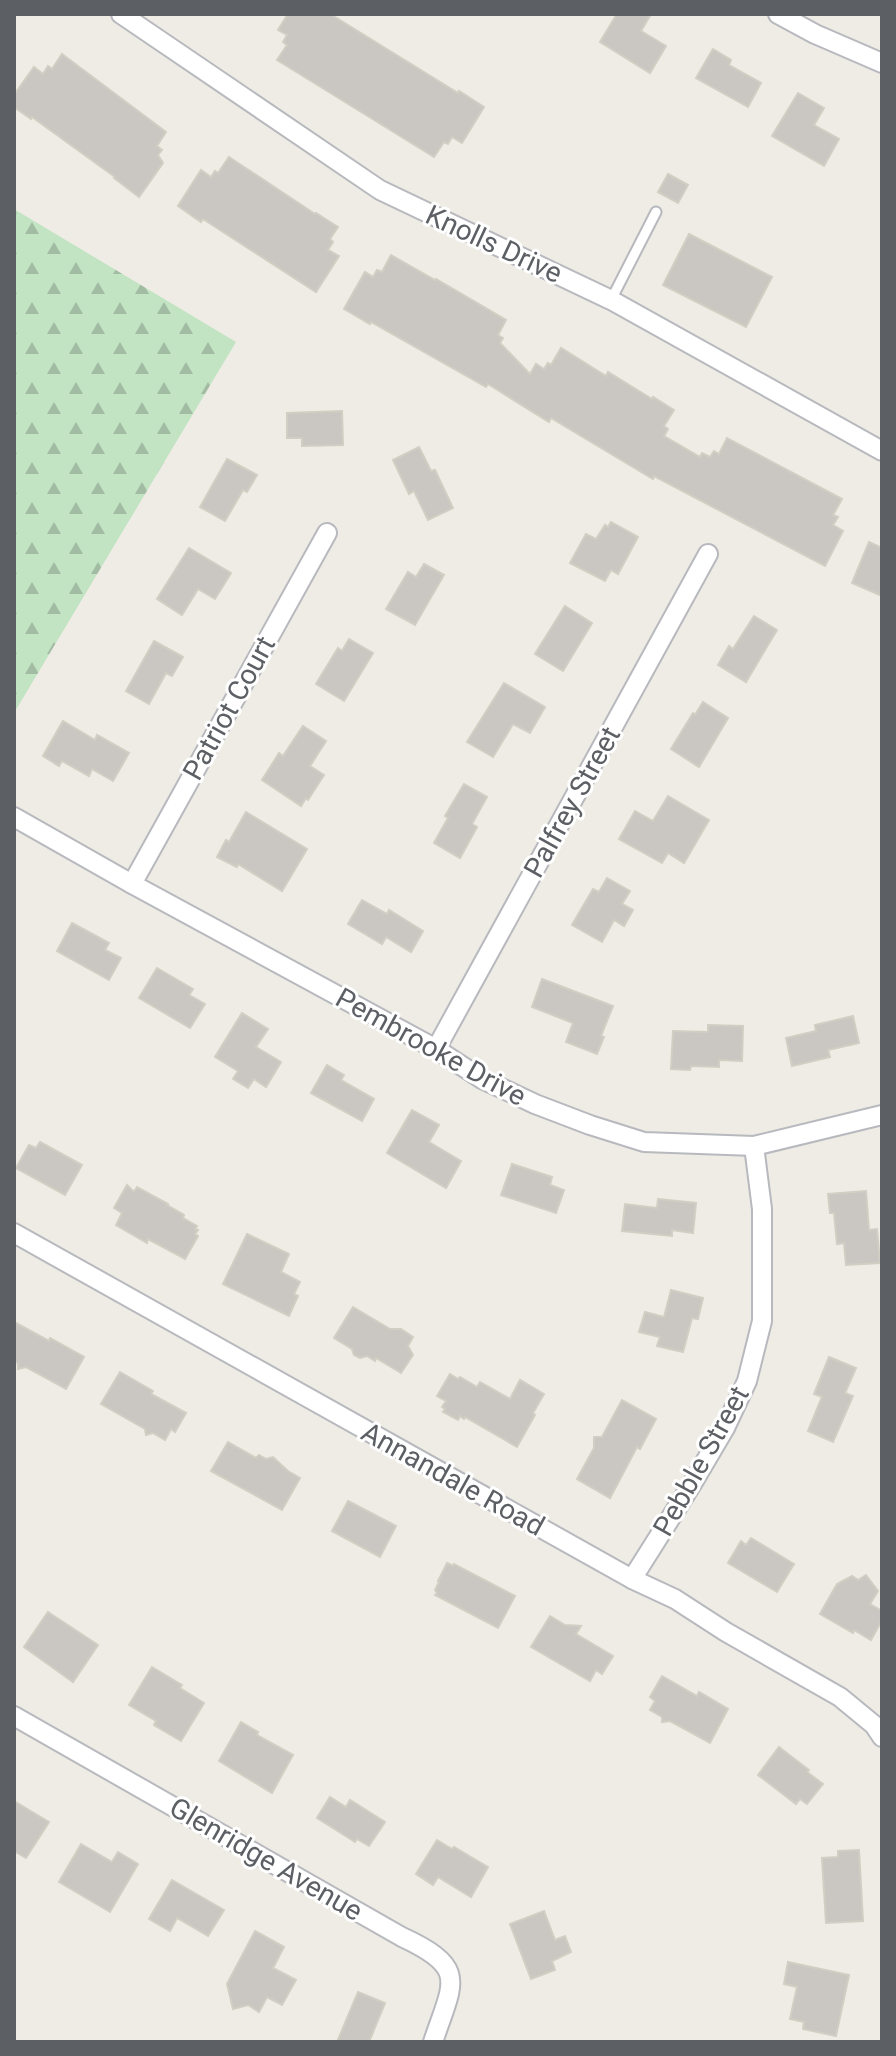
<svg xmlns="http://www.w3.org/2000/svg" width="896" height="2056" font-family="Roboto,sans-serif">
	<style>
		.forest { fill: url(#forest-firs) }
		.building { fill: #cac6c2; stroke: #d2cec3; stroke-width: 2 }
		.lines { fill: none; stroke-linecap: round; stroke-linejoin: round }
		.service-casing { stroke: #b7b9be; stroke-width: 13 }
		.minor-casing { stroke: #b7b9be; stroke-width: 22 }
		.service { stroke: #fff; stroke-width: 9 }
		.minor { stroke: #fff; stroke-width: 18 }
		.labels { text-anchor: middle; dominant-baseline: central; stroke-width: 6; stroke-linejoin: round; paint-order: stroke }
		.street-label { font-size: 28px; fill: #5c5f64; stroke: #fff }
	</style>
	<defs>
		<pattern id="forest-firs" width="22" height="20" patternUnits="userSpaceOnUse" patternTransform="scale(2)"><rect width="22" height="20" fill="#c2e4c3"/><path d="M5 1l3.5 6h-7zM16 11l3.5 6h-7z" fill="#a1bca2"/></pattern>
	</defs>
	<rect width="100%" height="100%" fill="#eeece4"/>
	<polygon class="forest" points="14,209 236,342 14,713"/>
	<g class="building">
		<polygon points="288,14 330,14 458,93 459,91 484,107 462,143 452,137 448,144 444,142 434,157 277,60 287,45 283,42 287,35 278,30"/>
		<polygon points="617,14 651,14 641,31 666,46 650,73 600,42"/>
		<polygon points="713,49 731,60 729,65 761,83 748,107 696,78"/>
		<polygon points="62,54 166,132 157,146 162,150 158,155 163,163 139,197 114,178 115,177 32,117 31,119 14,107 14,95 34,67 43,74 48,66 52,69"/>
		<polygon points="798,93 824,108 814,125 839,139 824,166 772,136"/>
		<polygon points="229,157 315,214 316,213 338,227 330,239 333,242 328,250 339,256 316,292 203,219 201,222 178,206 201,170 211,177 215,171 218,173"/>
		<polygon points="668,174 688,185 678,203 658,192"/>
		<polygon points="689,234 772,277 746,327 663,285"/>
		<polygon points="391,255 435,280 436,279 506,320 498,335 503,338 500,343 530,374 536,364 544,369 548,363 551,365 561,348 606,376 608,372 652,399 653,397 674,410 664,426 668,429 664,436 700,457 702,453 710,457 714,451 719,454 727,438 842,499 833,515 838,517 833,525 843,531 825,566 654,476 653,479 551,418 549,422 488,384 486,387 371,322 370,324 344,309 365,272 373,277 377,270 382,272"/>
		<polygon points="342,411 343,445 302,446 302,438 287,438 287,413"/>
		<polygon points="419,447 431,471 435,470 453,508 428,520 414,491 409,494 393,460"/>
		<polygon points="227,459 257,475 247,492 243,490 225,521 200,507"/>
		<polygon points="611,522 638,537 618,574 611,570 605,581 570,563 586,534 596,539 605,525 608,527"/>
		<polygon points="869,542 882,548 882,596 852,583"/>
		<polygon points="189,548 231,573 215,599 198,589 182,615 157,599"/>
		<polygon points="424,564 444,575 415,625 386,609 408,572 416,577"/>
		<polygon points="565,606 592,623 563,671 535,654"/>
		<polygon points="754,616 777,630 746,682 718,665 729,646 733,649"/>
		<polygon points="349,639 373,653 344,701 316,684 338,648 342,651"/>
		<polygon points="154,641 183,657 172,676 166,673 149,704 126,691"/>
		<polygon points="504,683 545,707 530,733 513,724 493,757 467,742"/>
		<polygon points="703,702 728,718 699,767 671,749 693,713 695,715"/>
		<polygon points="63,721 95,740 97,735 129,753 113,781 92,769 89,776 62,761 59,766 43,756"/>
		<polygon points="303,726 326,741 310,766 324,775 308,800 306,798 301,806 262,780 279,753 283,756"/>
		<polygon points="464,784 487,797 472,824 477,827 460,858 434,843 448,818 445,816"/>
		<polygon points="668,796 709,820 684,863 668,853 662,863 619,839 635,811 653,821"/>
		<polygon points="246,812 307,849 282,891 238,864 237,867 217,857 226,840 229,842"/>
		<polygon points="607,878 630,891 622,904 633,910 624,926 614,920 602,942 572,925 593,889 599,892"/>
		<polygon points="362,900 387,914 389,910 423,931 411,952 386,937 382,944 348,924"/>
		<polygon points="72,923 109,943 105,950 121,958 109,980 57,951"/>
		<polygon points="157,968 193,989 189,995 205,1004 190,1028 139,998"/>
		<polygon points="542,979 613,1006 601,1036 604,1037 597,1054 566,1042 573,1023 532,1007"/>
		<polygon points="242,1013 268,1029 256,1047 281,1062 266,1087 254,1079 248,1088 233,1079 238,1071 215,1057"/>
		<polygon points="853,1016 859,1043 828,1050 830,1057 792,1066 786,1038 816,1031 815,1025"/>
		<polygon points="708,1025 743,1026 742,1061 719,1060 719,1067 691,1066 690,1070 671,1069 673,1031 708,1032"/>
		<polygon points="327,1065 344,1075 341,1080 374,1099 362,1121 311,1093"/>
		<polygon points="412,1110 439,1125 429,1142 461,1161 446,1188 387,1153"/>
		<polygon points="40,1142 82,1165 65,1195 16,1168 29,1145 36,1148"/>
		<polygon points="512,1164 552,1177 550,1185 564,1190 556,1213 501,1195"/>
		<polygon points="127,1185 134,1192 137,1187 168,1204 167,1205 184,1215 183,1218 197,1226 195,1229 198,1230 195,1234 198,1236 185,1259 148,1239 147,1243 116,1225 122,1213 114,1208"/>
		<polygon points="866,1191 869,1230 877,1229 880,1263 846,1265 844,1243 837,1244 834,1213 830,1213 828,1194"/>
		<polygon points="658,1199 696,1203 693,1233 672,1230 672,1236 622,1231 625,1204 657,1208"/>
		<polygon points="247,1234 289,1254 281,1272 300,1282 294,1294 298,1296 289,1316 223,1284"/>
		<polygon points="671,1290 703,1298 698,1319 692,1318 683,1352 657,1346 660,1337 639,1332 645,1312 664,1317"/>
		<polygon points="353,1307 390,1329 401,1329 413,1337 408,1346 413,1355 401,1373 376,1358 375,1361 367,1356 360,1358 354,1355 352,1349 334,1338"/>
		<polygon points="14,1322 49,1341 50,1338 84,1357 66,1389 26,1367 18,1369 18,1363 14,1361"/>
		<polygon points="829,1357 856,1368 845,1393 853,1396 833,1442 808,1431 822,1397 814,1394"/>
		<polygon points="120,1372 153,1391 151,1394 186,1413 175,1432 171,1429 165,1440 153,1433 146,1435 145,1429 101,1404"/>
		<polygon points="450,1374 458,1379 460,1377 477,1387 480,1382 510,1399 520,1380 544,1394 533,1413 535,1415 517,1447 465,1417 464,1419 460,1416 458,1420 443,1412 445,1409 442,1407 446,1401 437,1396"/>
		<polygon points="622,1400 656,1419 640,1449 637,1447 610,1498 577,1479 594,1448 594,1437 602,1437"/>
		<polygon points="228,1442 256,1458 259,1455 266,1459 273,1457 288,1471 300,1478 282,1510 211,1471"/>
		<polygon points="348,1501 396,1526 380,1557 332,1531"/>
		<polygon points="751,1538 794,1564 777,1592 728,1563 741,1541 746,1545"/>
		<polygon points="447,1563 453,1566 454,1564 515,1596 498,1628 435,1595 437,1593 435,1590 439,1582 438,1581"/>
		<polygon points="866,1575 878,1591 870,1604 882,1611 882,1620 871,1640 854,1630 853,1633 820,1614 837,1584 852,1576 858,1580"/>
		<polygon points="48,1612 98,1645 73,1682 24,1647"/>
		<polygon points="550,1616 565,1625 581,1626 576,1634 613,1656 602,1674 596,1670 590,1681 531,1647"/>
		<polygon points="152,1667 182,1685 180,1688 204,1703 181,1741 154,1725 156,1721 129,1705"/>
		<polygon points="662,1676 697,1696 699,1692 728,1709 710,1743 670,1721 662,1722 662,1717 650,1710 655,1701 650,1697"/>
		<polygon points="241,1722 258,1732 257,1735 293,1755 272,1793 219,1761"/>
		<polygon points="779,1747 809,1770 807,1772 823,1784 807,1804 800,1799 796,1804 758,1775"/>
		<polygon points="330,1797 346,1807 350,1800 385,1822 369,1846 357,1839 355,1842 317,1818"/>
		<polygon points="14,1801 49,1822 26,1858 14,1851"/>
		<polygon points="437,1840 452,1849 454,1847 488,1867 471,1897 438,1877 433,1885 416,1874"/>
		<polygon points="81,1844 112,1862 118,1852 138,1864 110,1912 59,1882"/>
		<polygon points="859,1850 863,1921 826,1923 822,1858 838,1857 838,1851"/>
		<polygon points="172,1880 224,1910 208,1936 177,1918 170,1931 149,1919"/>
		<polygon points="544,1911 555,1940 565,1936 571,1952 552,1961 555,1970 531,1979 510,1924"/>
		<polygon points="255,1931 284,1947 273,1968 296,1980 282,2005 267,1997 259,2012 248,2005 233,2009 227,1984"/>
		<polygon points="788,1962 849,1975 836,2036 803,2029 804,2022 790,2019 797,1987 784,1984"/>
		<polygon points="358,1992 385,2003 369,2042 337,2042"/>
	</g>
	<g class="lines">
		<defs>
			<polyline id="service" points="611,300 656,212"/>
			<g id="minor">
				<polyline points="121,14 380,190 611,300 882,451"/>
				<polyline points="778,14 815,34 882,63"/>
				<polyline points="14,817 132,884 436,1049 482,1079 535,1104 590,1125 644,1142 754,1146 882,1115"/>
				<polyline points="132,884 327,533"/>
				<polyline points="436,1049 708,554"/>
				<polyline points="14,1233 632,1579 675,1599 726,1632 840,1697 874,1725 882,1737"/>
				<polyline points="632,1579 692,1484 725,1428 747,1381 762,1321 762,1209 754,1146"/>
				<path d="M14,1716L402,1937C469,1968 453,1982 433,2042"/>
			</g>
		</defs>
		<use href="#service" class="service-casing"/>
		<use href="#minor" class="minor-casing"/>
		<use href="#service" class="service"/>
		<use href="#minor" class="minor"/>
	</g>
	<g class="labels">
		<g class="street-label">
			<text transform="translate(494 244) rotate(25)">Knolls Drive</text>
			<text transform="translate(229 708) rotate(-61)">Patriot Court</text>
			<text transform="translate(572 802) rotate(-61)">Palfrey Street</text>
			<text transform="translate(431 1047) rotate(29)">Pembrooke Drive</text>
			<text transform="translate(701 1461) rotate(-61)">Pebble Street</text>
			<text transform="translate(453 1479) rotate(29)">Annandale Road</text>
			<text transform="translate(266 1859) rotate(30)">Glenridge Avenue</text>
		</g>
	</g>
	<rect width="896" height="2056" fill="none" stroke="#5c5f64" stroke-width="32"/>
</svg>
